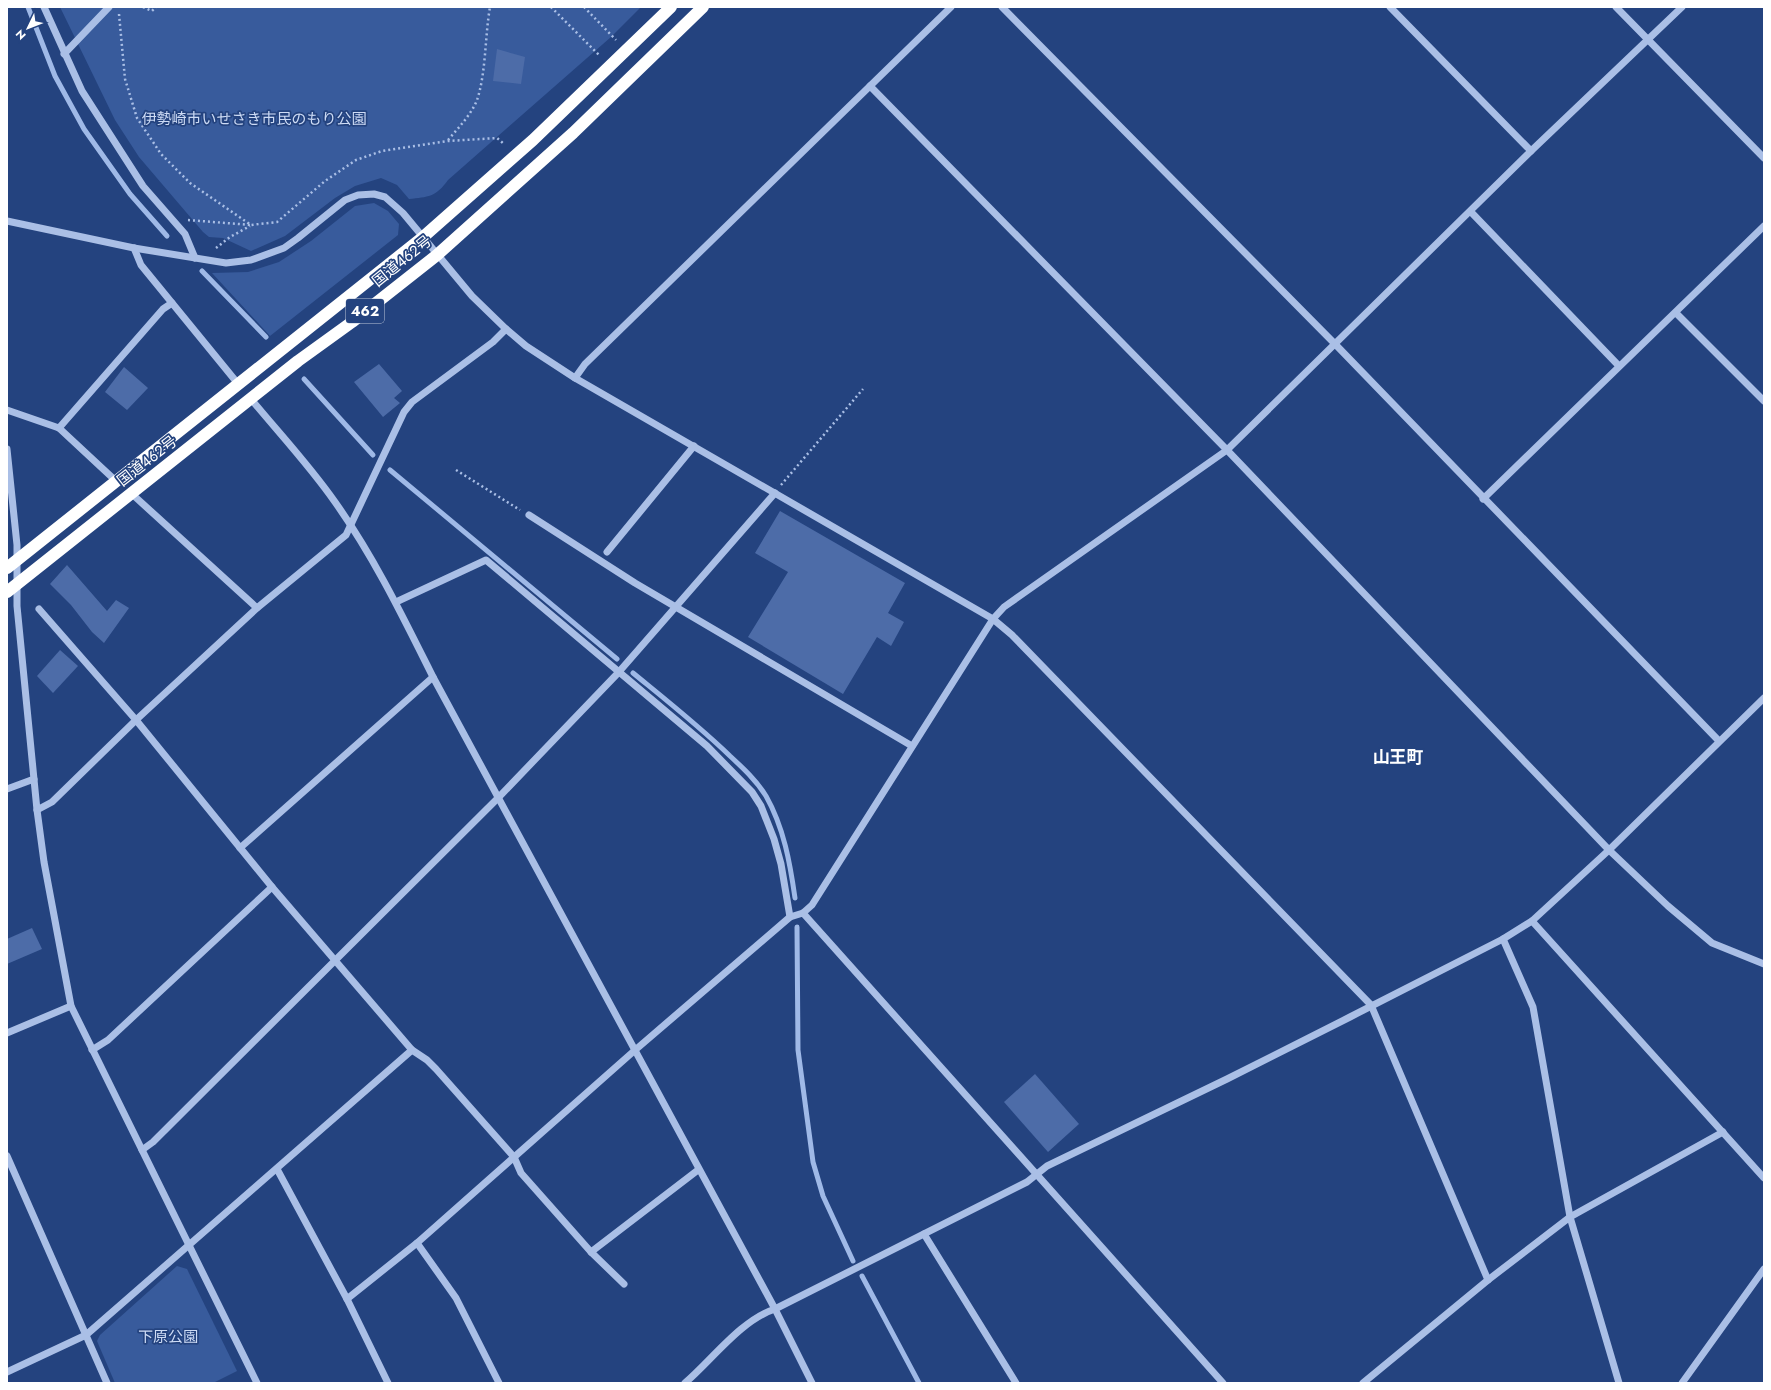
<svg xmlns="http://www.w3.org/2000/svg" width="1771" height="1390" font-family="Jost,'Noto Sans JP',sans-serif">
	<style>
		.green { fill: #385b9c }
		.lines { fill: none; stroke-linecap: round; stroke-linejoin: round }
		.stream { stroke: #9fb9e7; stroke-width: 5 }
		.building { fill: #4d6ca8 }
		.path { stroke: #aabfe6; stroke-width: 2.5; stroke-dasharray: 2 3; stroke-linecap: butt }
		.minor { stroke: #aabfe6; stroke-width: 7 }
		.highway { stroke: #fff; stroke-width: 12 }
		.labels { text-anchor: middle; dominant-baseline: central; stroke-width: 3.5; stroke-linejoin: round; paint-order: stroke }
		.shield { fill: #24437f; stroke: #bdc7d9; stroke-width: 1 }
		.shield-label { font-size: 14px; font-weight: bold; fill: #fff }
		.park-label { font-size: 15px; fill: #cddbf5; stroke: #24437f }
		.street-label { font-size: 15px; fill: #fff; stroke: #24437f }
		.quarter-label { font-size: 17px; font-weight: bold; fill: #fff; stroke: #24437f }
	</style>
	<rect width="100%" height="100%" fill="#24437f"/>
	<g class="green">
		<path d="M60,7H641L611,37L448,180C436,197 428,197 409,199L397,185L381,178L355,186L335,198L285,236L251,251L223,238L209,237L203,232L139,157L115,120Z"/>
		<polygon points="374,203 388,211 399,224 398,235 270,336 212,273 248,272 279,262 311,241 355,206"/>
		<polygon points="177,1266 187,1269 237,1371 213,1383 115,1383 97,1341 100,1335"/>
	</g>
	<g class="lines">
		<g class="stream">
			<polyline points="28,7 55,76 84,129 130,194 167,236"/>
			<polyline points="202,271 266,337"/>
			<polyline points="304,379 373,455"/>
			<polyline points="390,470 617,659"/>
			<path d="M633,673C666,700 699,726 730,756C743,768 756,780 766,796C784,828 790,863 795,898"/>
			<polyline points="797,927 798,1050 813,1162 823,1196 853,1261"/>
			<polyline points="862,1276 919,1383"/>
		</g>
	</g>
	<g class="building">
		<polygon points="497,49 525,57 521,84 493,81"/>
		<polygon points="379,364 402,391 394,398 400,403 383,417 354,382"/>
		<polygon points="124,367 148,388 127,410 105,392"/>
		<polygon points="780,511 905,583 888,613 904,622 891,646 877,637 843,694 748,637 788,572 755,553"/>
		<polygon points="67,565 107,611 116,600 129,608 104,643 92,632 71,605 50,584"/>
		<polygon points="60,650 78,666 53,693 37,676"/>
		<polygon points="32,928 42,949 7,964 7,939"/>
		<polygon points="1035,1074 1079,1124 1048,1152 1004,1102"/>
	</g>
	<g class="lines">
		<g class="path">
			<polyline points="143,7 152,11 156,7"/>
			<polyline points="551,7 600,56"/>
			<polyline points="584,7 616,40"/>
			<polyline points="119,14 125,79 137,118 161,154 190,183 251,225 277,222 325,181 356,160 382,151 448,141 497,138 504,144"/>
			<path d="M448,140C459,127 471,115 477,100C486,74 485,35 490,7"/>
			<polyline points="188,220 251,225"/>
			<polyline points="216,248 230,237 250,226"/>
			<polyline points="456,470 520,510"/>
			<polyline points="781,485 863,389"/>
		</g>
		<g class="minor">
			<polyline points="44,7 82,91 143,186 185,234 195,258"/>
			<polyline points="1002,7 1336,345 1719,741"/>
			<polyline points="1390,7 1531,151"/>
			<polyline points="1616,7 1764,158"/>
			<polyline points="64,54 109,7"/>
			<polyline points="870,86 1227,450 1609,850 1668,906 1712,943 1764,964"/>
			<polyline points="1471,212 1619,366"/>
			<polyline points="7,221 134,248 226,263 251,260 284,248 298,238 345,200 358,195 374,194 385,197 403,213 472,296 506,329 526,346 575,378 993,619 1012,635 1371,1005 1488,1280"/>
			<polyline points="134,248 141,265 239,385"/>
			<polyline points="1676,313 1764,401"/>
			<polyline points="575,378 585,364 951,7"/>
			<path d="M251,399C279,433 310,466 335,502C374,557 403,617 433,677L775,1309L812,1383"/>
			<polyline points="7,410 59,428 117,482"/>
			<polyline points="59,428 163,309 172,303"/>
			<polyline points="7,449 17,545 17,606 37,810 44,862 71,1006 257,1383"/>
			<polyline points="132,494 257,608"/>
			<polyline points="1483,499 1764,226"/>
			<polyline points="529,515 635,583 912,746"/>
			<polyline points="607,552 694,446"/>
			<polyline points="396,602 486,560 707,746 752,792 761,806 774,839 781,864 790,917"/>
			<polyline points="39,609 136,720 272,887 412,1050 427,1060 436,1069 514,1157 521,1173 591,1252 624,1284"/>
			<polyline points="7,789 34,779"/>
			<polyline points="37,810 52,802 136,720 257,608 346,535 404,412 412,402 493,342 506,329"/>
			<polyline points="240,848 433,677"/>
			<polyline points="803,913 1223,1383"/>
			<polyline points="1532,921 1764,1178"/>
			<polyline points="1503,939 1533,1007 1570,1217 1619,1383"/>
			<polyline points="7,1033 71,1006"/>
			<polyline points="92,1050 108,1040 272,887"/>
			<polyline points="142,1150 153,1142 498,798 618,673 775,493"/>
			<polyline points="7,1156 107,1383"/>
			<polyline points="277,1169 347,1299 388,1383"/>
			<polyline points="924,1234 1016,1383"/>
			<polyline points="417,1243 456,1298 499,1383"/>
			<polyline points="591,1252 698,1170"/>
			<polyline points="347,1299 417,1243 634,1051 790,917 803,913 812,905 993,619 1004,607 1227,450 1531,151 1682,7"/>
			<polyline points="7,1372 86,1335 412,1050"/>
			<path d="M685,1383C712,1360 741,1320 775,1309L1027,1182L1047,1166L1227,1079L1350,1017L1503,939L1532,921L1609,850L1764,698"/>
			<polyline points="1363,1383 1488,1280 1570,1217 1723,1132"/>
			<polyline points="1682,1383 1764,1269"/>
		</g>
		<g class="highway">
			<polyline points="7,568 422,238 533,140 671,7"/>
			<polyline points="7,592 298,361 352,322 437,255 573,133 703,7"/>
		</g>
	</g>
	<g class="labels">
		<rect class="shield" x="346" y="299" width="38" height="24" rx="3"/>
		<g class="shield-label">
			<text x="365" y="311">462</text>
		</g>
		<g class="park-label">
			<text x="254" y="119">伊勢崎市いせさき市民のもり公園</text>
			<text x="168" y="1337">下原公園</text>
		</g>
		<g class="street-label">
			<text transform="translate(402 261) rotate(-39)">国道462号</text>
			<text transform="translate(147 461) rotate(-38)">国道462号</text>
		</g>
		<g class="quarter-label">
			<text x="1398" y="757">山王町</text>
		</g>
	</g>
	<rect width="1771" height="1390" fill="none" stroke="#ffffff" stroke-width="16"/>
	<g transform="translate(28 28) rotate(227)" stroke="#24437f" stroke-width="3" paint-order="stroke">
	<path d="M0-3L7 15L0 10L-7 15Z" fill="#ffffff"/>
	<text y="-6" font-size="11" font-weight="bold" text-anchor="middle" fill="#ffffff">N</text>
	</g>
</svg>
